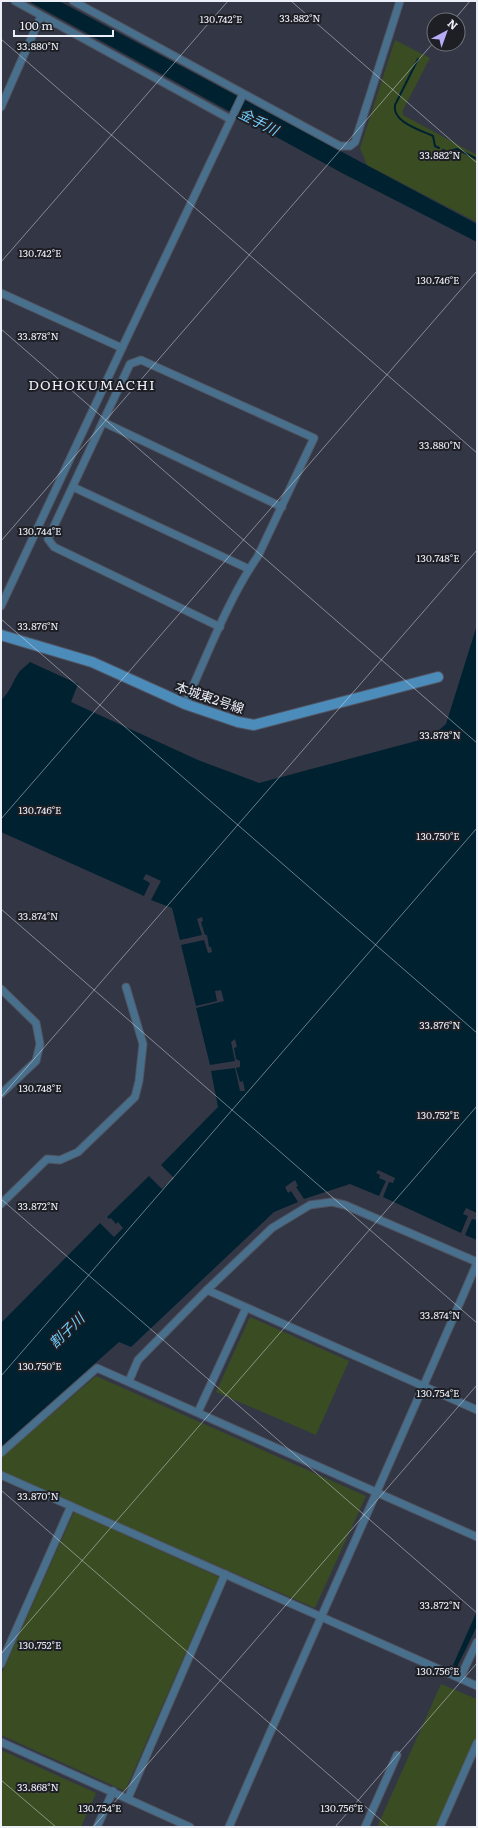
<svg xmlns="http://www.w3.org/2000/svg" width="478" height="1828" font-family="Literata,'Noto Sans JP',serif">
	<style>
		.green { fill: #394c22 }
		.water { fill: #002130 }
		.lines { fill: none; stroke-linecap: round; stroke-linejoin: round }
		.stream { stroke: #002130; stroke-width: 2 }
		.street-casing { stroke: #515462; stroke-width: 9 }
		.secondary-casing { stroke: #515462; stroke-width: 12 }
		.street { stroke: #486f8b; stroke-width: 7 }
		.secondary { stroke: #4c8cba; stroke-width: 10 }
		.ticks { fill: none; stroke: #eceff8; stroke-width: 1; stroke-opacity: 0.45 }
		.labels { text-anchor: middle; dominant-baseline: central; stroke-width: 4; stroke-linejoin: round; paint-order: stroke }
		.street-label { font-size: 13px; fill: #eceff8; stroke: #1d1f25 }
		.water-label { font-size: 14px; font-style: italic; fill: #71cefd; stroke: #1d1f25 }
		.neighbourhood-label { font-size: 14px; letter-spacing: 1px; fill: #eceff8; stroke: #1d1f25 }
		.ticks-label { font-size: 10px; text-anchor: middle; fill: #eceff8; stroke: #1d1f25; stroke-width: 4; stroke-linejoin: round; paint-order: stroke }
	</style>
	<rect width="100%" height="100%" fill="#333745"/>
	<g class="green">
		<polygon points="395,40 430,58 403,110 403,115 477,155 477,222 367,165 360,148"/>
		<polygon points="250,1317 349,1361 316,1435 216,1392"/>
		<polygon points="96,1376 366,1496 315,1608 1,1472 2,1457"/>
		<polygon points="74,1512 219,1577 125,1791 1,1735 1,1675"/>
		<polygon points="441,1684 477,1699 477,1738 437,1827 377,1827"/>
		<polygon points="1,1750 96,1793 81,1827 1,1827"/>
	</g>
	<g class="water">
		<polygon points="28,1 59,1 477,224 477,242 342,173"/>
		<path d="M477,625V1213L466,1208L463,1214L468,1216L461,1233L383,1197L389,1182L393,1183L395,1178L378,1170L376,1173L380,1175L379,1178L386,1181L379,1196L350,1184L304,1199L296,1187L298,1186L295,1180L285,1187L288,1193L291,1191L298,1202L274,1212L131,1347L119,1342L1,1447V1323L100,1223L114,1237L123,1228L118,1222L116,1224L111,1218L109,1219L107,1217L149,1176L162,1189L174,1178L161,1165L218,1107L211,1071L235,1068L240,1091H245L243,1081L240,1082L236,1068L240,1067V1061L236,1059L234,1048L237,1047L235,1039L231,1042L235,1061L210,1065L196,1008L224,1001L221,990L215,991L217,1001L196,1006L181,945L204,940L208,953L212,952L211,947H209L207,935H205L201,922L203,921L202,917L197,919L202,935L180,940L172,908L151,900L161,881L146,874L143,879L150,883L144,896L1,832V700C10,693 13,680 20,671C23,668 27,665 30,662L78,684L71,702L198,760L259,783L431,737L446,724Z"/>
		<polygon points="472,1219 477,1220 477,1240 465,1235"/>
		<polygon points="477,1611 477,1626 457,1667 453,1665"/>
	</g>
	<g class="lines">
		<g class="stream">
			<path d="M418,59L395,105C392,122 420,130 433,136L435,146L439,148"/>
			<polyline points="443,150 447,152 457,149 477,159"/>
		</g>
		<defs>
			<g id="street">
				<polyline points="15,1 230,119"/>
				<polyline points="73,1 340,146 350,146 355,142 400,1"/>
				<polyline points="1,107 41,16"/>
				<polyline points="1,293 122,348 1,606"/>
				<polyline points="122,348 243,94"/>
				<polyline points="103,422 282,507"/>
				<polyline points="73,487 249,569"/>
				<path d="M185,704C207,656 228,599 258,556L314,438L141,360L130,364L48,539L54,547L220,627"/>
				<polyline points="1,989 36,1023 40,1044 36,1061 1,1094"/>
				<polyline points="1,1204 47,1159 60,1160 78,1152 135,1097 139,1081 143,1044 126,987"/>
				<polyline points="207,1290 477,1410"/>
				<polyline points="129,1381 138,1360 207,1290 272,1228 310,1205 332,1202 345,1205 477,1262"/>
				<polyline points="198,1412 246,1308"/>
				<polyline points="1,1453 97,1368 477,1537"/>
				<polyline points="1,1475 477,1686"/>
				<polyline points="1,1664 71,1506"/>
				<polyline points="460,1678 477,1642"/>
				<polyline points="1,1742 190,1827"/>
				<polyline points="128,1798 225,1574"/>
				<polyline points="97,1827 113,1791"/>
				<path d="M229,1827C310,1639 396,1452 477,1263"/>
				<polyline points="365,1827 397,1755"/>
				<polyline points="440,1827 477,1743"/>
			</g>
			<polyline id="secondary" points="1,635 92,662 185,704 238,722 254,725 438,677"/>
		</defs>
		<use href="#street" class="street-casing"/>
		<use href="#secondary" class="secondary-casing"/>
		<use href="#street" class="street"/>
		<use href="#secondary" class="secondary"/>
	</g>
	<path class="ticks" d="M291,1L477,163M454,20L470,1M1,39L477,453M1,262L228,1M1,329L477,743M1,541L434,42M1,619L477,1033M1,819L477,271M1,909L477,1323M1,1097L477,550M1,1199L477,1613M1,1376L477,828M1,1490L389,1827M1,1654L477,1106M1,1780L56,1827M93,1827L477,1385M335,1827L477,1663"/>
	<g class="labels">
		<g class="street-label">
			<text transform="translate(210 697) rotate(19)">本城東2号線</text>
		</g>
		<g class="water-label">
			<text transform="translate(259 121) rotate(27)">金手川</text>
			<text transform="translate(66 1330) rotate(-44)">割子川</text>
		</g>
		<g class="neighbourhood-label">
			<text x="92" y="384">DOHOKUMACHI</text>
		</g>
	</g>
	<g class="ticks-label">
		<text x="300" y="22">33.882°N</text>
		<text x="221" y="23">130.742°E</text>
		<text x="38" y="50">33.880°N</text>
		<text x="440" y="159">33.882°N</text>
		<text x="40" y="257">130.742°E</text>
		<text x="438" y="284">130.746°E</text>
		<text x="38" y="340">33.878°N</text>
		<text x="440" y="449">33.880°N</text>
		<text x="40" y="535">130.744°E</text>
		<text x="438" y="562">130.748°E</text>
		<text x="38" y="630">33.876°N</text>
		<text x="440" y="739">33.878°N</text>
		<text x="40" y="814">130.746°E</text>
		<text x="438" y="840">130.750°E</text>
		<text x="38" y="920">33.874°N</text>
		<text x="440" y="1029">33.876°N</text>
		<text x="40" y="1092">130.748°E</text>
		<text x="438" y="1119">130.752°E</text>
		<text x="38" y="1210">33.872°N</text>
		<text x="440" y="1319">33.874°N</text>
		<text x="40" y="1370">130.750°E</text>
		<text x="438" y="1397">130.754°E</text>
		<text x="38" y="1500">33.870°N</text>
		<text x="440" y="1609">33.872°N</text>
		<text x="40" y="1649">130.752°E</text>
		<text x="438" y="1675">130.756°E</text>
		<text x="38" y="1791">33.868°N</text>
		<text x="100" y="1812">130.754°E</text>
		<text x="342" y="1812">130.756°E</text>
	</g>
	<rect width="478" height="1828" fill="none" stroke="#eceff8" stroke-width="4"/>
	<g transform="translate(446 32) rotate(41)"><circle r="19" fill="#1d1f25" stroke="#707279"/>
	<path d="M0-3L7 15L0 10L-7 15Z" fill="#b5acf8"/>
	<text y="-6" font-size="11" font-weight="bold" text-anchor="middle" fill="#eceff8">N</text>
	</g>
	<path d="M14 30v6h99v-6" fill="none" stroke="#eceff8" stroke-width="2"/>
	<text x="20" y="30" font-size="12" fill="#eceff8" stroke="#1d1f25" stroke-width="3" paint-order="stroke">100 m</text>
</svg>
